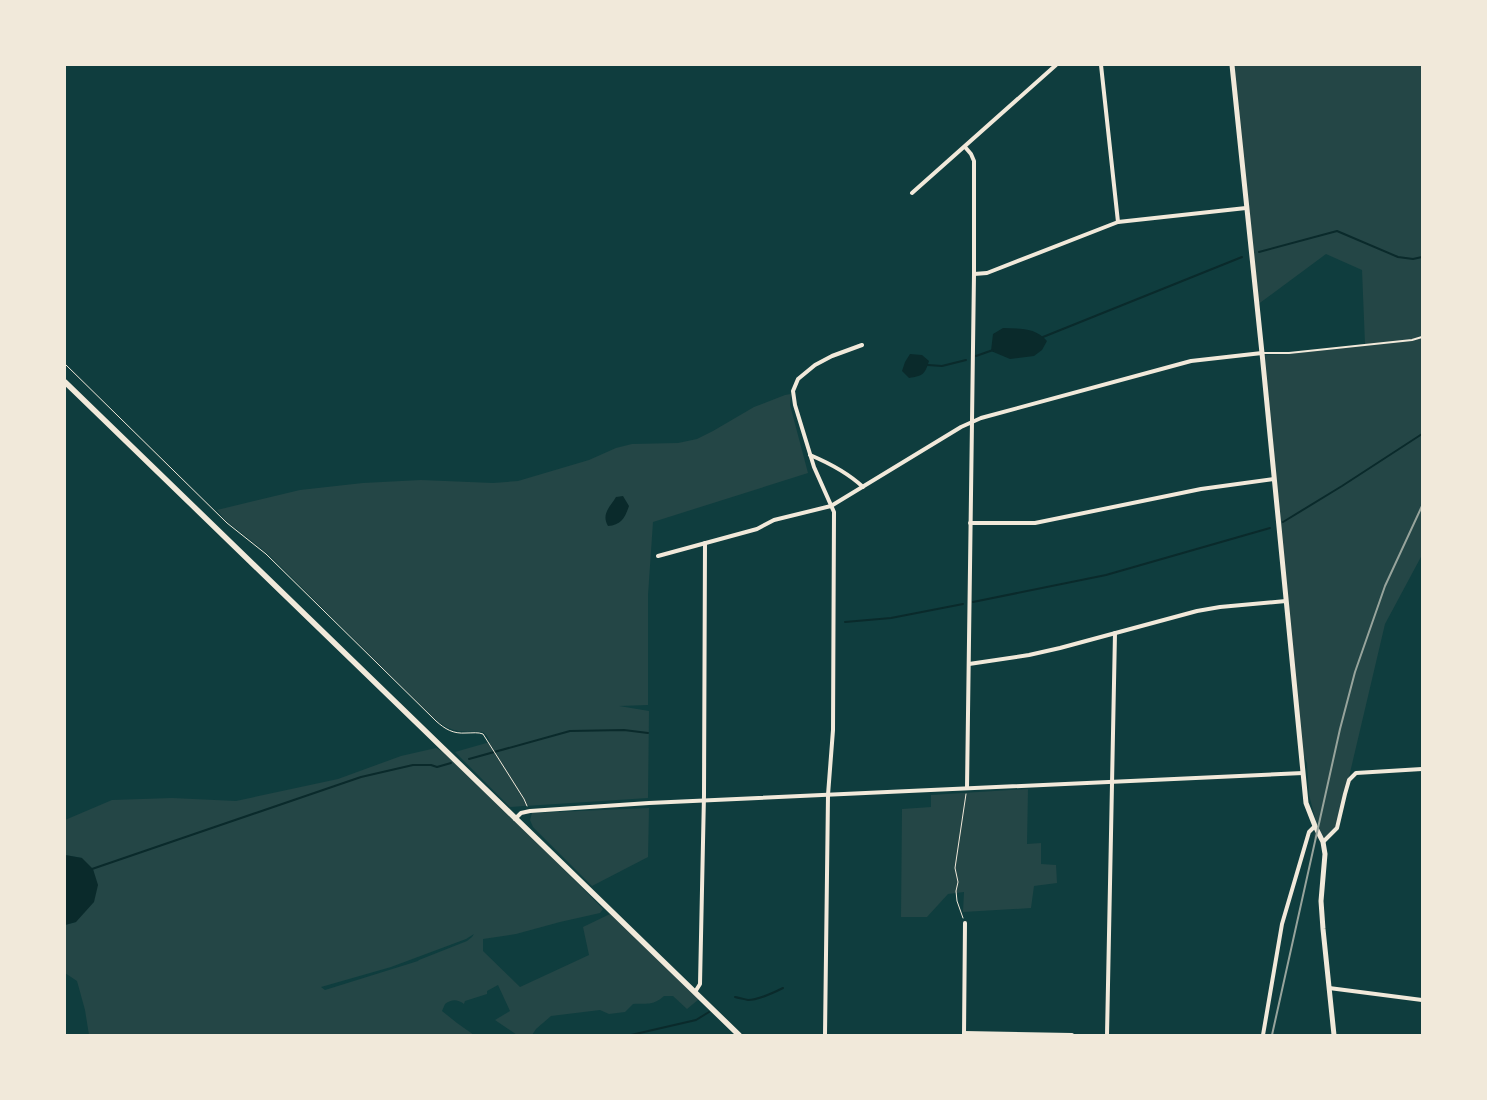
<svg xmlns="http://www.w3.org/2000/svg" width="1487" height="1100" font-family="'IBM Plex Serif',serif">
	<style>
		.green { fill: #244646; fill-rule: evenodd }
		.water { fill: #0a2a2b }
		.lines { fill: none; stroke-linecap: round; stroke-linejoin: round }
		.stream { stroke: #0a2a2b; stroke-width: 2 }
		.path { stroke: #f1e9da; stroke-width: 1 }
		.service { stroke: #f1e9da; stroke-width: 2 }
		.minor { stroke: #f1e9da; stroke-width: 4 }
		.secondary { stroke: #f1e9da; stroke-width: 5 }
		.primary { stroke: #f1e9da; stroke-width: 5.5 }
		.rail { stroke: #97a49c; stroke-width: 2 }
	</style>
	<rect width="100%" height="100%" fill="#0f3d3e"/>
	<g class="green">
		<polygon points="1232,65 1422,65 1422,555 1385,624 1337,828 1326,840 1314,838 1316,821 1309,795 1307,763 1300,748 1265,355 1290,354 1365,344 1362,270 1326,254 1257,305"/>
		<path d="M791,394L790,405L808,473L653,522L648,595V705L619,706L649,711L648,798L510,807L455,752L490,742L487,736L483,732C462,731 454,734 436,720L267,553L225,520L217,510L300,490L363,483L421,480L493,483L518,481L589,460L616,448L632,444L678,443L697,439L713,431L754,407L785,395Z"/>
		<path d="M436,748L447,754L521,826L603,909L600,913L560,922L516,934L483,939V951L520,987L589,955L583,927L610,914L699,999L687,1009L673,996H664C653,1006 647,1003 633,1004L625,1012L609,1014L600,1010L551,1016L536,1029L532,1035H517L495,1020L510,1011L498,985L487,991V994L465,1001L464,1004C457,999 452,999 445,1004L442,1011L457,1023L474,1035H89L85,1010L77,981L65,973V925L76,922L82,858L65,855V820L112,800L172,798L236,801L338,779L401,756ZM474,934L472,937L467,941L419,960L418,961L325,990L321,987L391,967L466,939Z"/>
		<polygon points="1028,789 1027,844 1041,843 1041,864 1056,865 1057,883 1034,886 1031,908 963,912 964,892 948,894 927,917 901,917 902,809 931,807 931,795"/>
		<polygon points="649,808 648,857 592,886 533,827 530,820 532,813"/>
	</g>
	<g class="water">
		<path d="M1003,328C1020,329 1035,327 1047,341L1042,350L1034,356L1010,359L991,351L993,334Z"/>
		<path d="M910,354L922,355L929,361C925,374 923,376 909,378L902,371L905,362Z"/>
		<path d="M623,496L629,506C625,518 621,525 608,526C601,514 610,507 616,497Z"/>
		<polygon points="65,855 82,858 93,869 98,885 94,902 76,922 65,925"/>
	</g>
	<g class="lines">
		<g class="stream">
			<polyline points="1259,252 1337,231 1398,257 1413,259 1422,257"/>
			<polyline points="1043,337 1242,257"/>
			<polyline points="976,356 993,350"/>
			<polyline points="928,365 942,366 966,360"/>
			<polyline points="1283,522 1342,486 1422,434"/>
			<polyline points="973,602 1106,575 1270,528"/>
			<polyline points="845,622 891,618 963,604"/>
			<polyline points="469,759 570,731 624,730 648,733"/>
			<polyline points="92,869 361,777 413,765 431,765 437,767 451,763"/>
			<path d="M735,997C739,998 744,999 748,1000C759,1000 773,993 783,988"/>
			<polyline points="631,1035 696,1020 709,1012"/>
		</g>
		<g class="path">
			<path d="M65,364L227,523L266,554L436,721C445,729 453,734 466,733C473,733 478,732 483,734L524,799L527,806"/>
			<polyline points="963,918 957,901 956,891 958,882 955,868 966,794"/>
		</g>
		<polyline class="service" points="1262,353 1289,353 1412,340 1422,337"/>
		<g class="minor">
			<polyline points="1101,65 1118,222"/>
			<polyline points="965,147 971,154 974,161 974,274 967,788"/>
			<polyline points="912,193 1056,65"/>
			<polyline points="974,274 987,273 1118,222 1246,208"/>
			<path d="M810,455C829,463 848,473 863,487"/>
			<polyline points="970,523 1035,523 1201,489 1274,479"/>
			<polyline points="658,556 757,529 774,520 831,506 961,427 981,418 1191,361 1262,353"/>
			<polyline points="969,664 1029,655 1060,648 1197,611 1220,607 1286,601"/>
			<polyline points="515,819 521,813 530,811 649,803 1303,773"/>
			<polyline points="1323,842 1337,828 1345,794 1349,780 1356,773 1422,769"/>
			<polyline points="1329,988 1422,1000"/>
			<polyline points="695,992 700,984 704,795 705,543"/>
			<polyline points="964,1033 1072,1035"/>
			<polyline points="825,1035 828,795 833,730 834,512 814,467 795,405 793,391 798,379 815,365 832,356 862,345"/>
			<polyline points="964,1035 965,923"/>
			<polyline points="1107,1035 1115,633"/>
			<polyline points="1263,1035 1282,924 1309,832 1315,826"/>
		</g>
		<polyline class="secondary" points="1232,65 1262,353 1306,803 1315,826 1323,842 1325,854 1321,901 1323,929 1334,1035"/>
		<polyline class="primary" points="65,382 739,1035"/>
		<polyline class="rail" points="1272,1035 1340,729 1355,672 1385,586 1422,506"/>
	</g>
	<rect width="1487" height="1100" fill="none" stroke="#f1e9da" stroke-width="132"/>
</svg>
